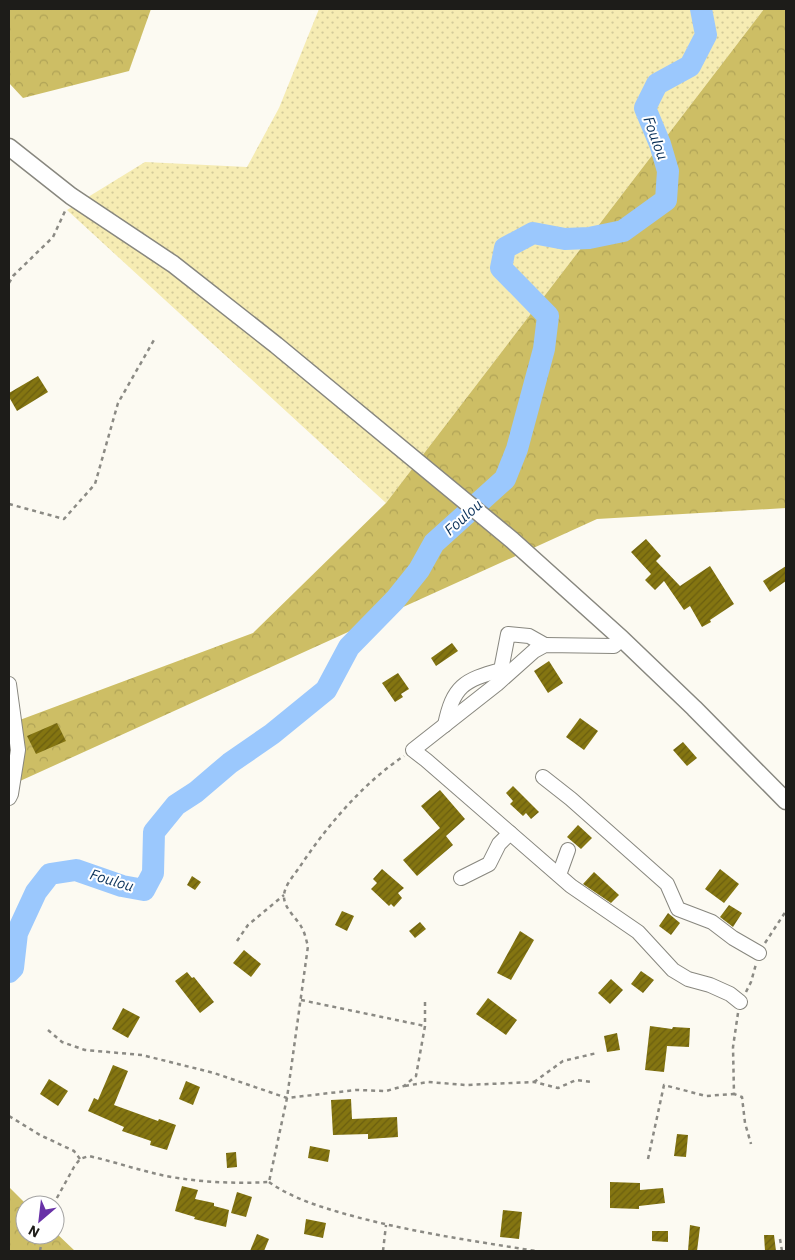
<svg xmlns="http://www.w3.org/2000/svg" width="795" height="1260" font-family="'IBM Plex Sans',sans-serif">
	<style>
		.grass { fill: url(#grass-dots) }
		.forest { fill: url(#forest-crowns) }
		.lines { fill: none; stroke-linecap: round; stroke-linejoin: round }
		.river { stroke: #9bc8fd; stroke-width: 22 }
		.building { fill: url(#building-hatch) }
		.minor-casing { stroke: #88877f; stroke-width: 16 }
		.tertiary-casing { stroke: #88877f; stroke-width: 19 }
		.path { stroke: #8b8a84; stroke-width: 2.5; stroke-dasharray: 4 4; stroke-linecap: butt }
		.minor { stroke: #fff; stroke-width: 14 }
		.tertiary { stroke: #fff; stroke-width: 16 }
		.labels { text-anchor: middle; dominant-baseline: central; stroke-width: 4; stroke-linejoin: round; paint-order: stroke }
		.water-label { font-size: 15px; font-style: italic; fill: #09315a; stroke: #fff }
	</style>
	<defs>
		<pattern id="grass-dots" width="8" height="8" patternUnits="userSpaceOnUse" patternTransform="scale(1.25)"><rect width="8" height="8" fill="#f6ecb3"/><path d="M2 2h.1M6 6h.1" fill="none" stroke="#d2ca99" stroke-width="1.8" stroke-linecap="round"/></pattern>
		<pattern id="forest-crowns" width="20" height="18" patternUnits="userSpaceOnUse" patternTransform="scale(1.25)"><rect width="20" height="18" fill="#cdbe65"/><path d="M2 6a3 3 0 1 1 6 0M12 15a3 3 0 1 1 6 0" fill="none" stroke="#b0a357"/></pattern>
		<pattern id="building-hatch" width="6" height="6" patternUnits="userSpaceOnUse" patternTransform="scale(1.25)"><rect width="6" height="6" fill="#847511"/><path d="M-1 1l2-2M0 6l6-6M5 7l2-2" fill="none" stroke="#6b5f0f"/></pattern>
	</defs>
	<rect width="100%" height="100%" fill="#fcfaf2"/>
	<polygon class="grass" points="319,9 764,9 386,503 67,210 145,162 247,167 279,108"/>
	<g class="forest">
		<polygon points="9,9 151,9 129,71 23,98 9,83"/>
		<polygon points="764,9 786,9 786,508 597,519 9,786 9,724 253,633 386,503"/>
		<polygon points="9,1187 27,1205 25,1205 25,1235 55,1235 55,1232 75,1251 9,1251"/>
	</g>
	<g class="lines">
		<polyline class="river" points="9,972 13,968 17,933 36,892 50,874 76,870 122,886 144,890 153,873 154,832 176,805 196,792 230,763 272,734 326,690 349,647 395,600 419,570 434,543 505,479 517,449 544,349 548,316 501,268 505,248 533,233 565,239 589,238 623,231 666,200 668,171 660,144 645,108 657,84 690,66 706,35 701,9"/>
	</g>
	<g class="building">
		<polygon points="38,376 48,392 17,411 9,397 9,393"/>
		<polygon points="646,539 661,556 656,561 680,586 710,566 734,604 710,620 711,622 702,627 690,606 684,610 664,581 655,590 645,580 651,574 631,552"/>
		<polygon points="786,566 786,581 770,592 763,581"/>
		<polygon points="452,643 458,651 436,666 431,658"/>
		<polygon points="549,661 563,683 548,693 534,671"/>
		<polygon points="398,673 409,689 401,694 403,697 395,702 382,683"/>
		<polygon points="580,718 598,731 584,750 566,737"/>
		<polygon points="57,723 66,741 36,754 27,736"/>
		<polygon points="683,742 697,758 687,766 673,750"/>
		<polygon points="513,786 539,812 531,819 526,813 523,816 510,804 513,801 506,793"/>
		<polygon points="440,790 465,819 446,836 453,845 417,876 403,860 440,828 421,806"/>
		<polygon points="578,825 592,838 581,849 567,837"/>
		<polygon points="382,869 404,888 398,893 402,898 394,907 391,904 389,906 371,889 377,883 373,879"/>
		<polygon points="720,869 739,884 724,903 705,889"/>
		<polygon points="594,872 619,895 611,903 583,884"/>
		<polygon points="192,876 201,882 195,890 187,885"/>
		<polygon points="729,905 742,913 733,927 720,917"/>
		<polygon points="342,911 354,916 347,931 335,925"/>
		<polygon points="668,913 680,923 671,935 659,926"/>
		<polygon points="420,922 426,929 415,938 409,931"/>
		<polygon points="520,931 534,940 511,980 497,973"/>
		<polygon points="244,950 261,964 251,977 233,963"/>
		<polygon points="641,971 654,980 643,993 631,984"/>
		<polygon points="187,972 192,978 194,977 214,1002 200,1013 175,981"/>
		<polygon points="611,979 623,990 610,1004 598,993"/>
		<polygon points="488,998 517,1020 506,1035 476,1014"/>
		<polygon points="123,1008 140,1017 128,1038 112,1029"/>
		<polygon points="650,1026 672,1029 673,1027 690,1028 689,1047 667,1046 664,1072 645,1070"/>
		<polygon points="617,1033 620,1050 607,1052 604,1036"/>
		<polygon points="113,1065 128,1071 114,1105 158,1121 159,1119 176,1125 167,1150 150,1145 151,1141 122,1131 124,1127 88,1111 94,1098 98,1100"/>
		<polygon points="49,1079 68,1091 58,1106 40,1094"/>
		<polygon points="186,1081 200,1087 193,1105 179,1099"/>
		<polygon points="351,1099 352,1119 397,1117 398,1137 368,1139 368,1134 333,1135 331,1100"/>
		<polygon points="677,1134 688,1135 686,1157 674,1156"/>
		<polygon points="310,1146 330,1150 328,1162 308,1158"/>
		<polygon points="236,1152 237,1167 227,1168 226,1153"/>
		<polygon points="610,1182 640,1183 640,1190 663,1188 665,1203 639,1206 639,1209 610,1208"/>
		<polygon points="182,1186 198,1190 195,1199 214,1203 214,1206 229,1210 226,1227 194,1219 195,1217 175,1211"/>
		<polygon points="237,1192 252,1197 246,1217 231,1213"/>
		<polygon points="503,1210 522,1212 519,1239 500,1237"/>
		<polygon points="306,1219 326,1223 323,1238 304,1234"/>
		<polygon points="690,1225 700,1227 697,1251 688,1251"/>
		<polygon points="652,1231 668,1231 668,1242 652,1241"/>
		<polygon points="257,1234 269,1239 264,1251 250,1251"/>
		<polygon points="764,1235 774,1235 776,1251 765,1251"/>
	</g>
	<g class="lines">
		<defs>
			<g id="minor">
				<polyline points="622,639 614,646 545,645 534,651 497,684 413,750 426,760 571,886 638,932 673,970 688,979 710,985 730,994 740,1002"/>
				<polyline points="9,684 18,750 11,794 9,798"/>
				<path d="M445,725C453,686 464,680 501,670L508,634L529,636L545,645"/>
				<polyline points="543,777 571,799 667,884 678,909 712,922 733,938 759,953"/>
				<polyline points="559,875 568,850"/>
				<polyline points="461,878 489,864 499,844 510,833"/>
			</g>
			<polyline id="tertiary" points="9,147 71,196 173,264 276,345 512,540 622,639 694,708 786,801"/>
		</defs>
		<use href="#minor" class="minor-casing"/>
		<use href="#tertiary" class="tertiary-casing"/>
		<g class="path">
			<polyline points="9,283 13,276 53,237 66,209"/>
			<polyline points="9,504 64,519 95,484 118,403 154,340"/>
			<polyline points="237,941 248,925 284,895"/>
			<polyline points="765,943 786,911"/>
			<polyline points="746,992 751,982 756,964"/>
			<polyline points="301,1000 425,1026"/>
			<polyline points="738,1013 733,1047 734,1094 742,1097 745,1123 751,1144"/>
			<polyline points="48,1030 62,1042 85,1050 142,1055 214,1073 287,1098 356,1090 386,1091 404,1086 416,1076 425,1026 425,1002"/>
			<polyline points="534,1082 563,1061 597,1053"/>
			<polyline points="405,1086 428,1082 466,1085 534,1082 558,1088 576,1080 591,1082"/>
			<polyline points="9,1116 40,1135 74,1151 80,1159"/>
			<polyline points="648,1159 664,1085 706,1096 734,1094"/>
			<path d="M269,1182C293,1199 321,1207 349,1215C411,1232 473,1241 536,1251"/>
			<path d="M53,1205L74,1167L80,1159L89,1156C111,1161 132,1168 153,1173C188,1182 232,1184 269,1182L287,1098L308,946C306,940 305,933 302,928C297,918 283,908 284,895C285,885 294,875 299,868C326,827 363,783 404,756"/>
			<polyline points="780,1239 782,1251"/>
			<polyline points="40,1251 43,1235"/>
			<polyline points="383,1251 386,1225"/>
		</g>
		<use href="#minor" class="minor"/>
		<use href="#tertiary" class="tertiary"/>
	</g>
	<g class="labels">
		<g class="water-label">
			<text transform="translate(656 138) rotate(70)">Foulou</text>
			<text transform="translate(463 517) rotate(-42)">Foulou</text>
			<text transform="translate(112 880) rotate(17)">Foulou</text>
		</g>
	</g>
	<rect width="795" height="1260" fill="none" stroke="#1d1c19" stroke-width="20"/>
	<g transform="translate(40 1220) rotate(208)"><circle r="24" fill="#ffffff" stroke="#a5a4a3"/>
	<path d="M0-4L9 19L0 12L-9 19Z" fill="#6831a7"/>
	<text y="-8" font-size="14" font-weight="bold" text-anchor="middle" fill="#1d1c19">N</text>
	</g>
</svg>
